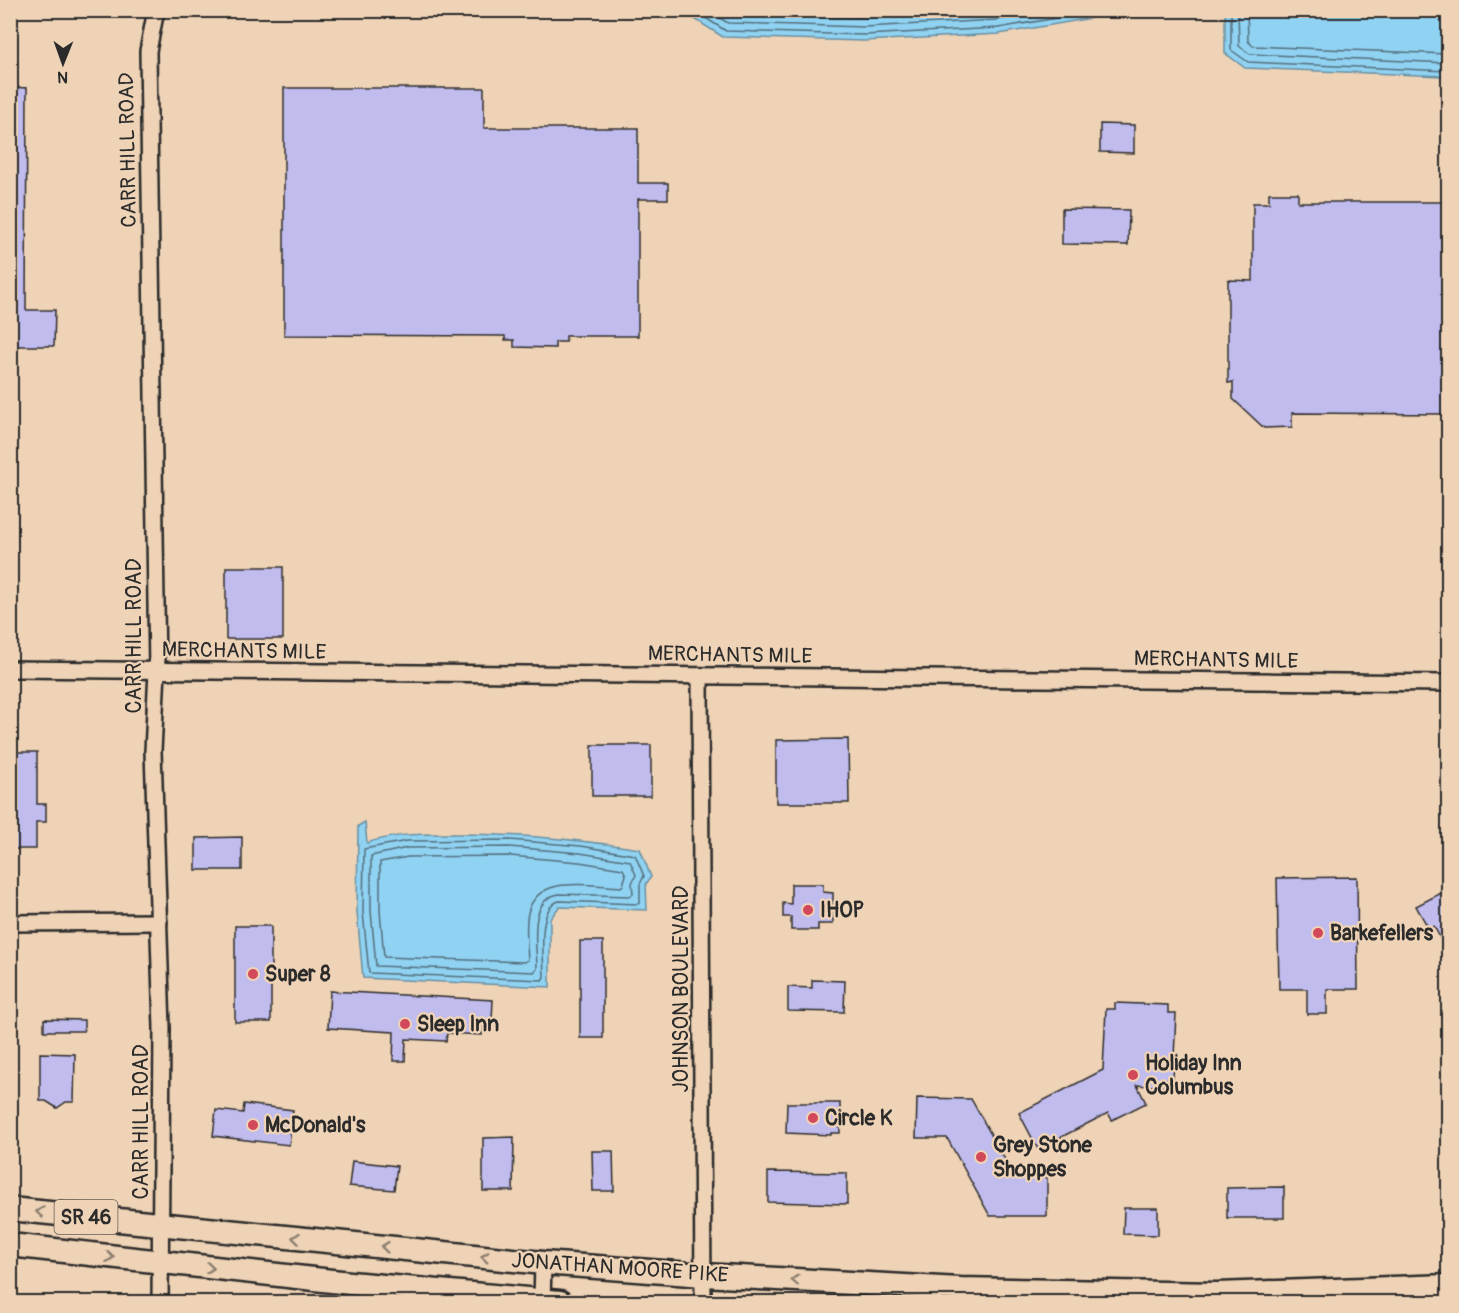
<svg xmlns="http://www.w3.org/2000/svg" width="1459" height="1313" font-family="Pangolin,sans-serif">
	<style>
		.water { fill: #90d2f2; stroke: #688fa2; stroke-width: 1.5 }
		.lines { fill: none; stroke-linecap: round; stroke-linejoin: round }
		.shore { stroke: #536e7b; stroke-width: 1.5 }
		.building { fill: #c1bcee; stroke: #2b2b2b; stroke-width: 1.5 }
		.minor-casing { stroke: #2b2b2b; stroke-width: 20 }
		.highway-casing { stroke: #2b2b2b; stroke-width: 27 }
		.minor { stroke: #efd3b6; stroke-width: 15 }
		.highway { stroke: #efd3b6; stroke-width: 22 }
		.oneway { stroke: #8d7f70 }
		.poi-dot { fill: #d1495b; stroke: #efd3b6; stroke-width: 2 }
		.labels { text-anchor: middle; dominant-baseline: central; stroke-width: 4.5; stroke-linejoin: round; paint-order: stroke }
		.shield { fill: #efd3b6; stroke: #665d55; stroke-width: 1.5 }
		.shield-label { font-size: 20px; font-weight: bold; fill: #2b2b2b }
		.street-label { font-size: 21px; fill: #2b2b2b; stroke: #efd3b6 }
		.poi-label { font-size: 21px; font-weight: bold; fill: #2b2b2b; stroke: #efd3b6; text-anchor: start }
	</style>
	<rect width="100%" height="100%" fill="#efd3b6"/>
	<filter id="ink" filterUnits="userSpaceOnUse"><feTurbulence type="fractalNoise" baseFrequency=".0167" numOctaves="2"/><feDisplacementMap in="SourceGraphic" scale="12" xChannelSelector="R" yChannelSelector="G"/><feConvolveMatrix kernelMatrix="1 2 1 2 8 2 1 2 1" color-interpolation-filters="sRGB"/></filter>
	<g filter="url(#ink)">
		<g class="water">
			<polygon points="682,11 1132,11 999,34 864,41 723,37"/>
			<polygon points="1225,11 1448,11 1448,78 1444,76 1245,68 1225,53"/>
			<path d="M365,822L367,843C392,834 418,834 444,834C511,833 575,839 640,849L651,877L646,884L647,910L559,907L550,919V987L363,978L357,912L358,826Z"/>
		</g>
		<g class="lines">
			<g class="shore">
				<polyline points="693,10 726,31 864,35 998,28 1104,10"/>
				<polyline points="707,10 728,23 864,27 997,20 1057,10"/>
				<polyline points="724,10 731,15 864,18 1001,10"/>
				<polyline points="1231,10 1231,50 1248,62 1448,71"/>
				<polyline points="1238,10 1239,46 1250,54 1448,63"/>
				<polyline points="1247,10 1248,41 1253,46 1448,54"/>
				<path d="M510,840L581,846L635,855L644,876L640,884V902L638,904L559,901C536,909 544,956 544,977L542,980L369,973L363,912L364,849L407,841Z"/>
				<path d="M510,847L580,853L630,861L636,875L632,883L633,894L630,896L559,894C527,899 537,946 537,969L534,972L376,966L371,911V856L407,848Z"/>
				<path d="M510,856L579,862L623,869L626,875L623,885L621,887C591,886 537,873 528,913C525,928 527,945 528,960L525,962L384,957L380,911V862L408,857Z"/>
			</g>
		</g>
		<g class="building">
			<polygon points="10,87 27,88 26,310 55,310 54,346 10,346"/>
			<polygon points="284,88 484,88 484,128 638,128 638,183 668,183 668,199 638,199 638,336 566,336 566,342 555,342 555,348 514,347 514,340 505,340 505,336 284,335"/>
			<polygon points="1100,124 1134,125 1134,153 1100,152"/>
			<polygon points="1269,193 1298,193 1298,202 1449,202 1449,414 1292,413 1292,427 1264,428 1233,399 1233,382 1228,383 1228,280 1253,281 1253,203 1269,203"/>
			<polygon points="1062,209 1129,210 1128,245 1062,244"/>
			<rect x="226" y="567" width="57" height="72"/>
			<polygon points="848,739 849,803 776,803 776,740"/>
			<rect x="592" y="745" width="59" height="51"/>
			<polygon points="10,752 37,752 37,804 46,804 46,822 36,822 36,849 10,849"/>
			<polygon points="242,837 242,870 196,870 196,838"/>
			<polygon points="1357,877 1358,989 1327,989 1327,1014 1307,1014 1307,989 1279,989 1277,878"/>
			<polygon points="791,884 823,884 823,892 833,893 833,924 818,924 818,930 791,930 791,917 783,917 783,903 791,904"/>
			<polygon points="1449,889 1449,955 1434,926 1429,929 1416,906"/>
			<rect x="235" y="926" width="36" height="96"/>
			<rect x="580" y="941" width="23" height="97"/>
			<polygon points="812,980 845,981 844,1012 788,1011 788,987 812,988"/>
			<polygon points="330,991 493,1000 492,1020 482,1019 482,1035 447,1033 446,1041 406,1039 405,1061 393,1061 394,1032 328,1028"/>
			<polygon points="1115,1003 1168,1005 1168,1013 1176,1013 1173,1080 1164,1079 1164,1087 1137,1085 1146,1103 1112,1120 1108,1113 1038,1149 1019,1113 1103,1070 1106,1009 1115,1009"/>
			<polygon points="44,1019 84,1020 84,1031 44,1031"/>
			<polygon points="40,1053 75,1054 74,1102 66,1102 57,1108 46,1101 40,1101"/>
			<polygon points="917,1098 971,1099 1015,1177 1047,1177 1047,1216 990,1216 947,1138 916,1138"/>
			<polygon points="787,1103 840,1103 840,1133 831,1133 831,1135 786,1133"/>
			<polygon points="244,1104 293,1110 289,1145 213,1136 216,1110 243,1113"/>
			<polygon points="514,1137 513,1191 483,1191 483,1138"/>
			<polygon points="592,1151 613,1151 614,1191 593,1191"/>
			<polygon points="352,1161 397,1166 394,1190 349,1186"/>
			<polygon points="768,1172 847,1173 847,1204 768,1202"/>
			<polygon points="1284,1187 1284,1218 1227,1218 1227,1188"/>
			<polygon points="1124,1208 1158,1208 1158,1235 1123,1234"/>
		</g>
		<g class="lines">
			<defs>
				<g id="minor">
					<polyline points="156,10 148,51 157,671 153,751 162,1028 160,1302"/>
					<polyline points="10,669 1448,683"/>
					<polyline points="700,676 703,1302"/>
					<polyline points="10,923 159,922"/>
					<polyline points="542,1302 543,1263"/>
				</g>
				<g id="highway">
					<polyline points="10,1209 543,1263 704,1275 960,1289 1217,1294 1448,1286"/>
					<polyline points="10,1245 350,1283 560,1302"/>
				</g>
			</defs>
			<use href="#minor" class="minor-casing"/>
			<use href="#highway" class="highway-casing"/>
			<use href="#minor" class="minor"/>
			<use href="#highway" class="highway"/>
		</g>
		<defs><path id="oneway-chevron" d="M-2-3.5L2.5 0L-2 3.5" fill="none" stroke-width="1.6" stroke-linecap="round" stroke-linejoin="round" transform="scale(1.5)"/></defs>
		<g class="oneway">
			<use href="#oneway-chevron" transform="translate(40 1212) rotate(-174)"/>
			<use href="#oneway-chevron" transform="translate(296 1238) rotate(-174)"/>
			<use href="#oneway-chevron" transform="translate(385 1247) rotate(-174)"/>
			<use href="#oneway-chevron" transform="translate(110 1257) rotate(7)"/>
			<use href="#oneway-chevron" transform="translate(485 1257) rotate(-174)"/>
			<use href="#oneway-chevron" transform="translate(210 1268) rotate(6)"/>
			<use href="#oneway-chevron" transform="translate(795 1280) rotate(-177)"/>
		</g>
	</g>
	<g class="poi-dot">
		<circle cx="808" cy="910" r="6"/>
		<circle cx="1318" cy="933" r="6"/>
		<circle cx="253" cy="974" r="6"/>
		<circle cx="405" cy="1024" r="6"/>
		<circle cx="1133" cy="1075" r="6"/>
		<circle cx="813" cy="1118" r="6"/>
		<circle cx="253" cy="1125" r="6"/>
		<circle cx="981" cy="1157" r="6"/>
	</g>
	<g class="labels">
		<rect class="shield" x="54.5" y="1200" width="63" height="34" rx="4.5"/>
		<g class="shield-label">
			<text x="86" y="1217">SR 46</text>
		</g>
		<g class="street-label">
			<text transform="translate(128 150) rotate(-91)">CARR HILL ROAD</text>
			<text transform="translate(134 636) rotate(-90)">CARR HILL ROAD</text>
			<text transform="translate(244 651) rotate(1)">MERCHANTS MILE</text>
			<text transform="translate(730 655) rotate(1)">MERCHANTS MILE</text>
			<text transform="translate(1216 660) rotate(1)">MERCHANTS MILE</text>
			<text transform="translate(681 989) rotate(-90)">JOHNSON BOULEVARD</text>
			<text transform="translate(141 1122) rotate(-90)">CARR HILL ROAD</text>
			<text transform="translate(620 1268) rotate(4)">JONATHAN MOORE PIKE</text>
		</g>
		<g class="poi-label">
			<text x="820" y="910">IHOP</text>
			<text x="1330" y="933">Barkefellers</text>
			<text x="265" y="974">Super 8</text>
			<text x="417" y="1024">Sleep Inn</text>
			<text x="1145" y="1063">Holiday Inn<tspan x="1145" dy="24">Columbus</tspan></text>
			<text x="825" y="1118">Circle K</text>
			<text x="265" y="1125">McDonald's</text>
			<text x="993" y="1145">Grey Stone<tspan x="993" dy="24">Shoppes</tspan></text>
		</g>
	</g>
	<rect width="1459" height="1313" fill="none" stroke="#efd3b6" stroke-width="36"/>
	<rect x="18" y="18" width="1423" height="1277" fill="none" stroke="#2b2b2b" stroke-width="2" filter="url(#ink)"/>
	<g transform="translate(63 63) rotate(181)" stroke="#efd3b6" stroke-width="4.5" paint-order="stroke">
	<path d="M0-4.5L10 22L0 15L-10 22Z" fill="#2b2b2b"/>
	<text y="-9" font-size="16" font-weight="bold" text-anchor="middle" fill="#2b2b2b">N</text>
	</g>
</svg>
